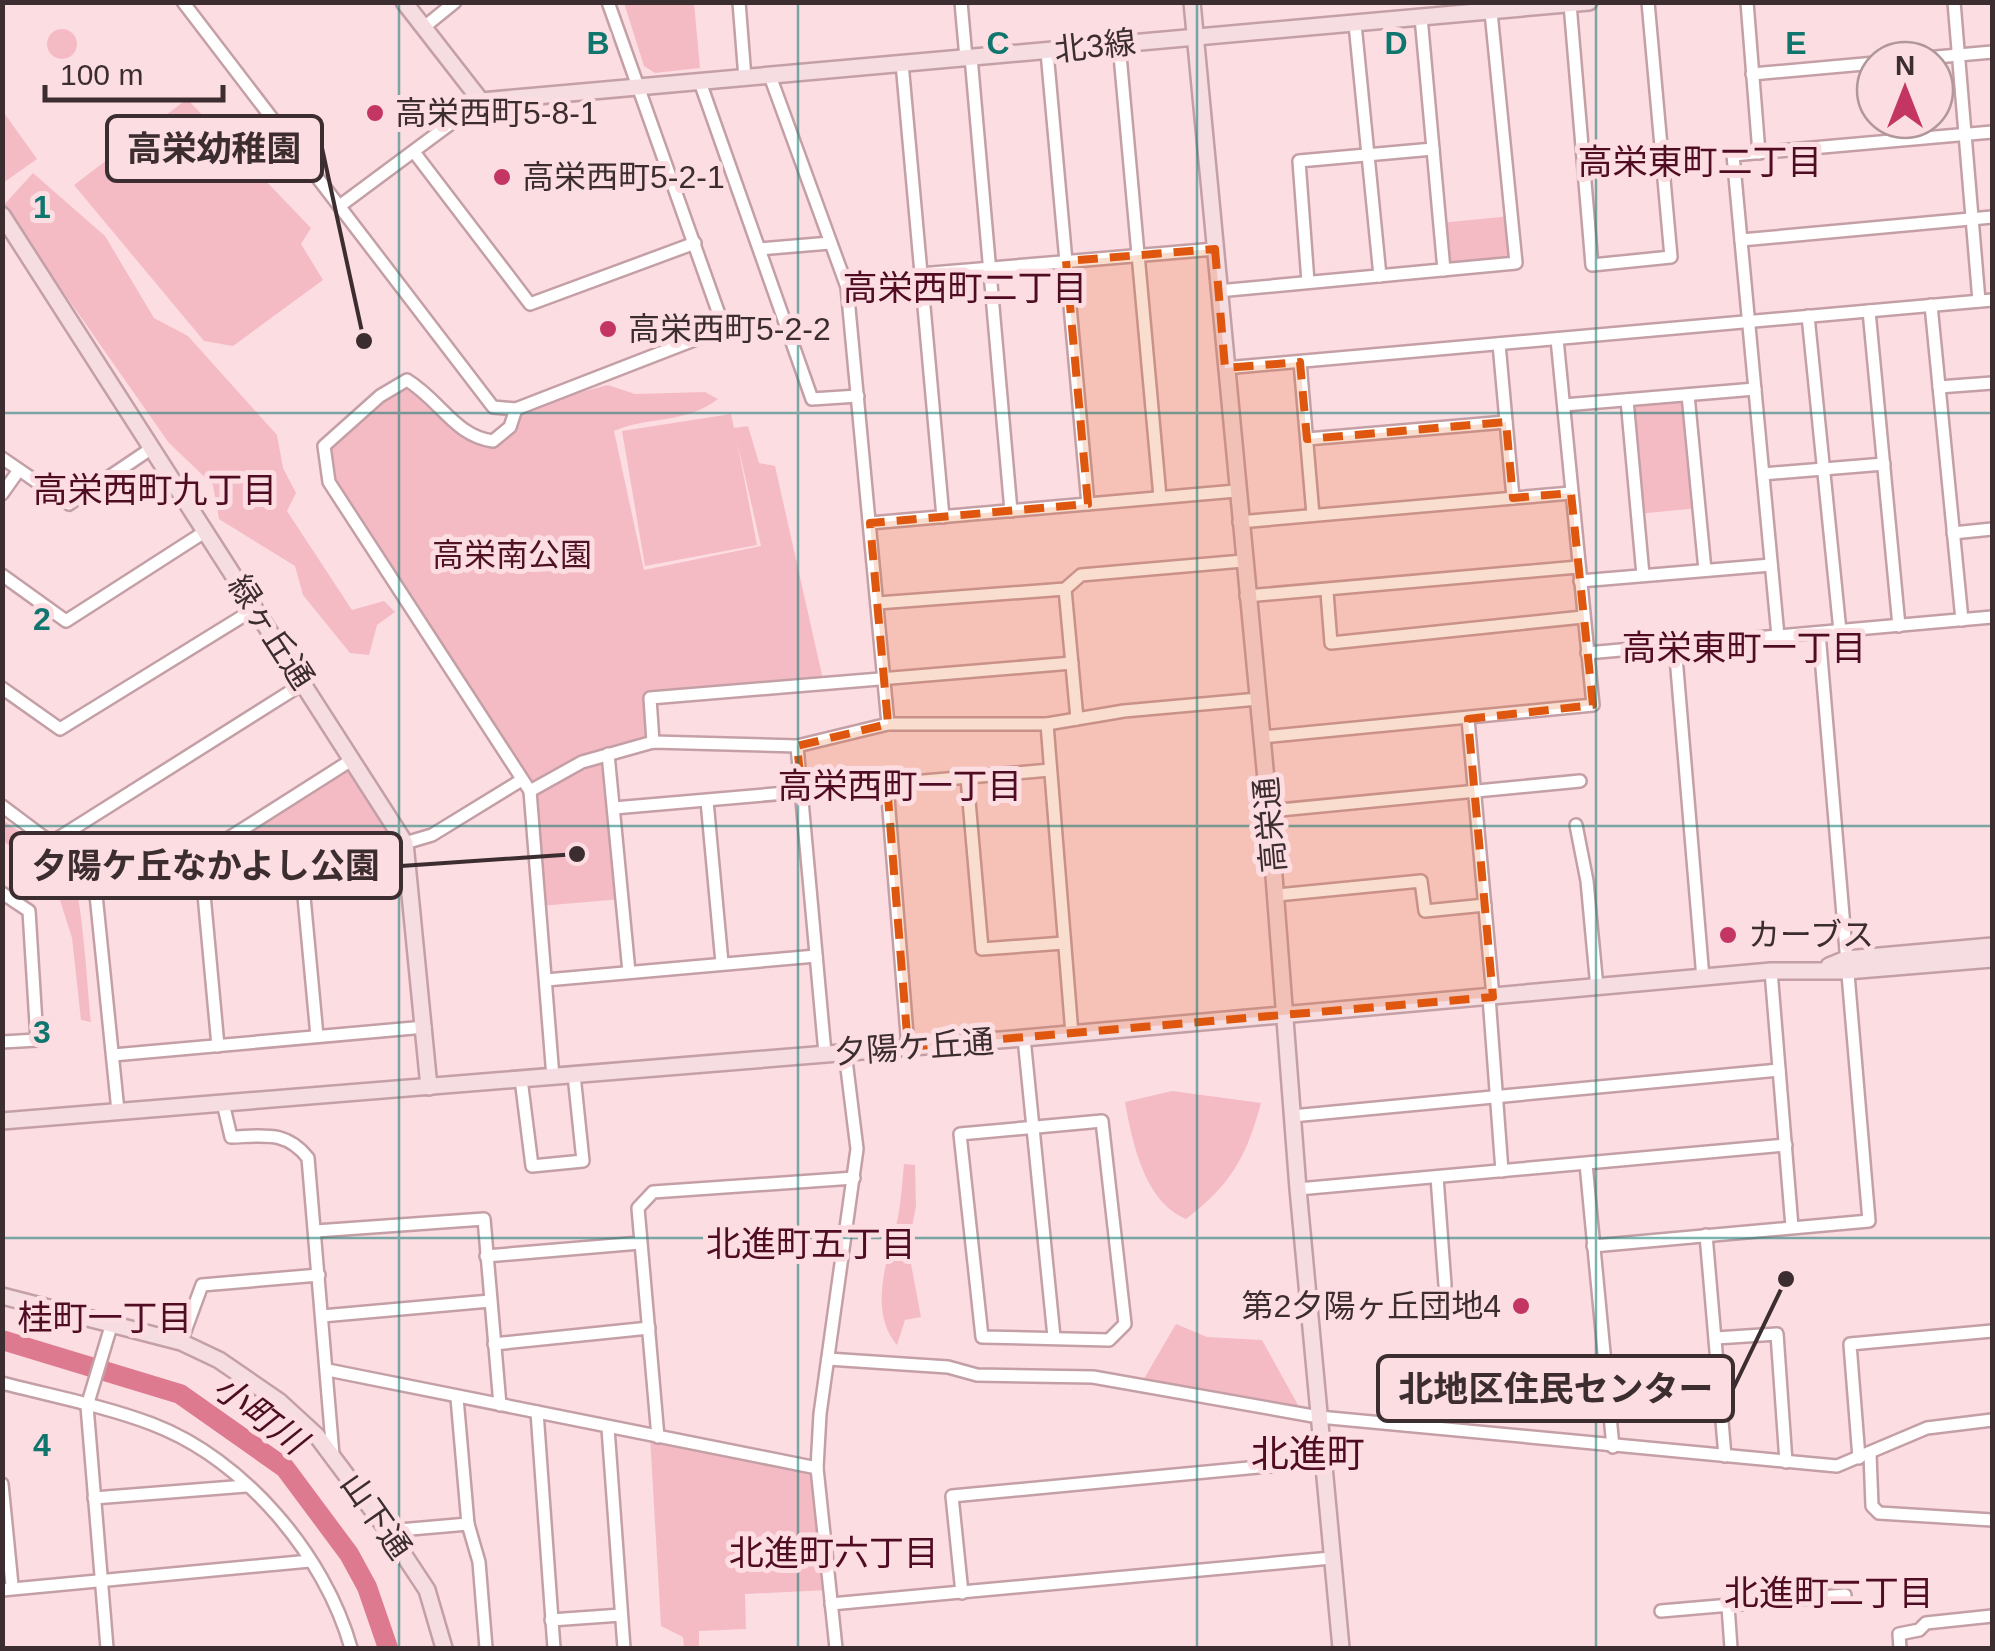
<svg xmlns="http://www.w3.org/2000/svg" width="1995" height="1651" font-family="Arial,'Noto Sans JP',sans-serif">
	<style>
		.green { fill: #f5bbc5 }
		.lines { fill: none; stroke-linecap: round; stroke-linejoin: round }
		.river { stroke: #dd7a90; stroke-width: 20 }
		.street-casing { stroke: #c4a0a6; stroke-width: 16 }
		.secondary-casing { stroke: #c4a0a6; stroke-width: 20 }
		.street { stroke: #fff; stroke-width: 11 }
		.secondary { stroke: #f5dde2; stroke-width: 15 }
		.marked { fill: #df570e; fill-opacity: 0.2; stroke: #df570e; stroke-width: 8; stroke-dasharray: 20 12; stroke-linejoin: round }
		.grid { fill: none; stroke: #0f766e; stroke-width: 2.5; stroke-opacity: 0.55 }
		.poi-dot { fill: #c33562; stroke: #fcdde2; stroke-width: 4 }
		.labels { text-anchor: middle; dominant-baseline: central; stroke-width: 10; stroke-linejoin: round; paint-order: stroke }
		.street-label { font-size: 32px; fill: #3c2d30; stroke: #fcdde2 }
		.poi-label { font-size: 32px; fill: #3c2d30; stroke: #fcdde2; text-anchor: start }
		.park-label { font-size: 32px; fill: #4f1124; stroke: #fcdde2 }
		.neighbourhood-label { font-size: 35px; fill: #500c23; stroke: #fcdde2 }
		.water-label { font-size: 35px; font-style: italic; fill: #4c0e22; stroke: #fcdde2 }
		.quarter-label { font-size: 38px; fill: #500c23; stroke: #fcdde2 }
		.grid-label { font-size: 32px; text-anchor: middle; font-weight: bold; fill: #0f766e; stroke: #fcdde2; stroke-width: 10; stroke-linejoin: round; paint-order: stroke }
		.leader { fill: none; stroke: #3c2d30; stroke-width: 4 }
		.callout-dot { fill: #3c2d30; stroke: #fcdde2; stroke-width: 4 }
		.callout { fill: #fcdde2; stroke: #3c2d30; stroke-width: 4 }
		.callout-label { font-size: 35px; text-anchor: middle; font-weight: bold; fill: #3c2d30 }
	</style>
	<rect width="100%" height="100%" fill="#fcdde2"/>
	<g class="green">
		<polygon points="624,3 694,3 700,68 655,73 644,66"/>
		<circle cx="62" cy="44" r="15"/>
		<polygon points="187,99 311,228 301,244 323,280 233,346 204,341 74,185"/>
		<polygon points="2,110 37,159 3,183 2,183"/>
		<polygon points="33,173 105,236 154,318 188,336 277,435 283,468 296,493 287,511 352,610 384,601 395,612 377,625 369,655 350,653 303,595 295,566 219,519 213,485 169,443 3,206"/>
		<polygon points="1511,216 1516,263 1444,270 1440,223"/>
		<path d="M407,380L470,438L496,439L516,409L608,385L635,394L705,392L718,399C683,425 652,415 614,431L644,570L761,546L737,441L757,545L645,566L622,431L731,414L734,428L748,426L759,463L775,466L824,684L651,699L653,742L608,755L622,899L540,906L530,791L329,482L324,446Z"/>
		<polygon points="1688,395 1699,508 1637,514 1627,400"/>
		<polygon points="353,759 405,843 201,862"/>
		<path d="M3,820C26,837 53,852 71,874C82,887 88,996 91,1022L81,1020L72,938L53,878L3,841Z"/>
		<path d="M1172,1091L1261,1103C1246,1158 1231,1184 1186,1219C1144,1202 1132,1141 1125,1102Z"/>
		<path d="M904,1164L915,1165L916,1206L908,1248L921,1317L905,1320L897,1345C869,1313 886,1262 896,1226C901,1206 902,1184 904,1164Z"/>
		<polygon points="1176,1324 1207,1337 1262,1340 1298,1405 1291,1409 1142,1382"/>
		<polygon points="650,1436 817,1468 829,1590 745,1594 746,1629 699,1631 699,1648 684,1648 683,1637 661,1626"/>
	</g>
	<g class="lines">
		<polyline class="river" points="2,1340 180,1394 285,1468 349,1554 367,1587 388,1648"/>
		<defs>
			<g id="street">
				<polyline points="183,2 493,407 516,409 717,331 720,317 608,2"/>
				<polyline points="739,2 745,78"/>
				<polyline points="961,2 966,58"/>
				<polyline points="1747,2 1759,153"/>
				<polyline points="1954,2 1979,301"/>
				<polyline points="1570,4 1592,265 1671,257 1648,2"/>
				<polyline points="1421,17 1444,270"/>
				<polyline points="1355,24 1380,276"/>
				<polyline points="423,28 455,2"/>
				<polyline points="1119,44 1160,497"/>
				<polyline points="1047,52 1088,504"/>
				<polyline points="971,57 1011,511"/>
				<polyline points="1903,60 1992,52"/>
				<polyline points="902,63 943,517"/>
				<polyline points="1752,74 1875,63"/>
				<polyline points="770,76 847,287 888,724"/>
				<polyline points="700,82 812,399 858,396"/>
				<polyline points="414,152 530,304 695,243"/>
				<polyline points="341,205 481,101"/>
				<polyline points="1741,240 1992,217"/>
				<polyline points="760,249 830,243"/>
				<polyline points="920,274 1215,249"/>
				<polyline points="1308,282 1299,161 1433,149"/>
				<polyline points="1218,291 1516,263 1490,2"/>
				<polyline points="1931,305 1962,620"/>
				<polyline points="1869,311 1899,626"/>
				<polyline points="1808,316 1840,631"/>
				<polyline points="1499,344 1513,498"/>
				<polyline points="1300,362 1313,515"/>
				<polyline points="1225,368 1992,300"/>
				<polyline points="1939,387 1992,383"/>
				<polyline points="1688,395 1705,570"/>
				<polyline points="1627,400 1643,575"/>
				<polyline points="1564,405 1755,389"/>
				<path d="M516,409L510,427L493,441C455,436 441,401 407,380L380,396L324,446L329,482L530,791L553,1077"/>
				<polyline points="1307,439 1506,422"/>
				<polyline points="2,458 69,504 152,448"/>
				<polyline points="1763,474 1884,464"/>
				<polyline points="2,494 19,470"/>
				<polyline points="1239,522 1571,493"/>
				<polyline points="870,523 1236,491"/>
				<polyline points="1953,533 1992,529"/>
				<polyline points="2,575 66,621 206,531"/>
				<polyline points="1580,581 1771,565"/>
				<polyline points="1065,589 1077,719"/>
				<polyline points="1327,592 1331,643 1583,617"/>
				<polyline points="1246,596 1578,567"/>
				<polyline points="877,603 1065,589 1081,575 1243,561"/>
				<polyline points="1778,636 1733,155 1992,132"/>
				<polyline points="1675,645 1703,978"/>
				<polyline points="1587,653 1992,617"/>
				<polyline points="2,688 60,729 256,608"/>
				<polyline points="1468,719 1493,997"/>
				<polyline points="1047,724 1072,1034"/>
				<polyline points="1262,737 1593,705 1557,339"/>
				<polyline points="653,742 650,698 1072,663"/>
				<polyline points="797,746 825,1053"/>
				<polyline points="608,754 629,972"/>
				<polyline points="967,778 982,949 1064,943"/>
				<polyline points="887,785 908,1047"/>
				<polyline points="530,791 582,762 653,742 797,746 888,724 1047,724 1124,711 1258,699"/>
				<polyline points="707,801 722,963"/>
				<polyline points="2,806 94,875 118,1111"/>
				<polyline points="614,808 1050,770"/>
				<polyline points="1269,811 1580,781"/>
				<polyline points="1576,825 1587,881 1597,988"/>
				<polyline points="52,842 304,683"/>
				<polyline points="300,854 317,1036"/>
				<polyline points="94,875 405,843 432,835 520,781"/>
				<polyline points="2,893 29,911 37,1040 2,1042"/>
				<polyline points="1277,895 1421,881 1425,911 1485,905"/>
				<polyline points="1771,971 1792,1227"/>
				<polyline points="546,980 816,956"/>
				<polyline points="1489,997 1502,1171"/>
				<polyline points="1024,1038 1054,1337"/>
				<polyline points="218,1046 201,862 213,848 353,759"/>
				<polyline points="113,1055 425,1027"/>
				<polyline points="521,1079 532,1166 583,1161 574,1075"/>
				<path d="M223,1103L231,1137C264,1136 286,1130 308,1158L333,1455"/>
				<polyline points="1292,1116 1779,1070"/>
				<polygon points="1102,1121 1125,1324 1109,1340 982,1337 960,1134"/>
				<polyline points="1586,1164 1613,1447"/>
				<polyline points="1437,1177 1445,1285"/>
				<polyline points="1298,1189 1786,1145"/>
				<polyline points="316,1231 484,1219 500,1405"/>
				<polyline points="1706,1235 1725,1456"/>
				<polyline points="1593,1246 1869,1221 1819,633"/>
				<polyline points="486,1256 640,1243"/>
				<polyline points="322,1316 490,1301"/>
				<polyline points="1716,1338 1777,1334 1786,1462"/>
				<polyline points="181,1342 202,1285 319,1275"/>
				<polyline points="494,1344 649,1328"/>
				<polyline points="828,1359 948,1367 977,1375 1093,1377 1319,1417 1837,1466 1927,1428 1992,1420"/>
				<polyline points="328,1370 817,1468"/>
				<path d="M2,1383C52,1396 104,1406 152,1424C244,1459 325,1555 351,1648"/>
				<polyline points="537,1412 554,1648"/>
				<polyline points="608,1428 624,1648"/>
				<polyline points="658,1437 638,1208 653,1192 854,1178"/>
				<polyline points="1870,1454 1872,1506 1879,1513 1992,1520"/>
				<polyline points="1859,1458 1850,1344 1992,1331"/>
				<polyline points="2,1484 12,1585"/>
				<polyline points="94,1498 246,1486"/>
				<polyline points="468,1524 479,1562 486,1648"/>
				<polyline points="388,1531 468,1524 457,1398"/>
				<polyline points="2,1590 310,1561"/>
				<polyline points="962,1593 952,1496 1322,1461"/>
				<polyline points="831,1604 1331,1558"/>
				<polyline points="1728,1606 1731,1648"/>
				<polyline points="1661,1611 1845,1595"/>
				<polyline points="551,1620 621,1615"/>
				<polyline points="107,1648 87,1406 112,1323"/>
				<polyline points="836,1648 817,1468 820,1414 857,1149 845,1052"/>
				<polyline points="1900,1648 1899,1634 1919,1630 1926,1623 1992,1616"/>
			</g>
			<g id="secondary">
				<polyline points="404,2 481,101 1589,2"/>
				<polyline points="1192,2 1269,811 1298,1189 1341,1648"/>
				<polyline points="2,215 405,843 429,1087"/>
				<polyline points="1829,966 1846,959 1992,946"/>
				<polyline points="2,1121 1024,1038 1771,971 1847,971 1992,959"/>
				<polyline points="2,1296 181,1342 219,1360 280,1402 317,1436 388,1531 427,1590 444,1648"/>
			</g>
		</defs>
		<use href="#street" class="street-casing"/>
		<use href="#secondary" class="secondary-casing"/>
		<use href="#street" class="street"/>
		<use href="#secondary" class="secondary"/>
	</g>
	<path class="marked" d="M1215,249L1225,368L1300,362L1307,439L1506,422L1513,498L1571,493L1593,705L1468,719L1493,997L908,1047L887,785L802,792L797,746L888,724L870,523L1088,504L1066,261Z"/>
	<path class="grid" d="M399,2V1648M798,2V1648M1197,2V1648M1596,2V1648M2,413H1992M2,826H1992M2,1238H1992"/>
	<g class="poi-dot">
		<circle cx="375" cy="113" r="10"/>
		<circle cx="502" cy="177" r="10"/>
		<circle cx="608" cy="329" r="10"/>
		<circle cx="1728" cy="935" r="10"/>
		<circle cx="1521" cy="1306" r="10"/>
	</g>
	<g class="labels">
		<g class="street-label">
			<text transform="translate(1095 46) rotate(-6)">北3線</text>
			<text transform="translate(271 632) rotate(57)">緑ヶ丘通</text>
			<text transform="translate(1270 825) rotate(-95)">高栄通</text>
			<text transform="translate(914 1047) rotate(-4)">夕陽ケ丘通</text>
			<text transform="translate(376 1516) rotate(55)">山下通</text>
		</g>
		<g class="poi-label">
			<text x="395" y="113">高栄西町5-8-1</text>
			<text x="522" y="177">高栄西町5-2-1</text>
			<text x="628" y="329">高栄西町5-2-2</text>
			<text x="1748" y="935">カーブス</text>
			<text x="1501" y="1306" text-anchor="end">第2夕陽ヶ丘団地4</text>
		</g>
		<g class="park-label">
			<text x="512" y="555">高栄南公園</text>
		</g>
		<g class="neighbourhood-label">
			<text x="1700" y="161">高栄東町二丁目</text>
			<text x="965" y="287">高栄西町二丁目</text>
			<text x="155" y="489">高栄西町九丁目</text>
			<text x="1744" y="647">高栄東町一丁目</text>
			<text x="900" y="785">高栄西町一丁目</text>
			<text x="811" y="1243">北進町五丁目</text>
			<text x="105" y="1317">桂町一丁目</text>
			<text x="834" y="1552">北進町六丁目</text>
			<text x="1829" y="1592">北進町二丁目</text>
		</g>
		<g class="water-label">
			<text transform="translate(260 1414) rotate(37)">小町川</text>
		</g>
		<g class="quarter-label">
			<text x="1308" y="1454">北進町</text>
		</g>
	</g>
	<g class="grid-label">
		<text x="598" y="54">B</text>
		<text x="998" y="54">C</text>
		<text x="1396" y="54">D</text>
		<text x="1796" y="54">E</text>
		<text x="42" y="218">1</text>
		<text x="42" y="630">2</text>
		<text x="42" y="1043">3</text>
		<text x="42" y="1456">4</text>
	</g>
	<path class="leader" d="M364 341L322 148M577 854L401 866M1786 1279L1733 1389"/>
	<g class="callout-dot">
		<circle cx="364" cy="341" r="10"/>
		<circle cx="577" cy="854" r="10"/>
		<circle cx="1786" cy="1279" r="10"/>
	</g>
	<g class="callout">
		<rect x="107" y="116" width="215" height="65" rx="10"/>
		<rect x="11" y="833" width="390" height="65" rx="10"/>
		<rect x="1378" y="1356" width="355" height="65" rx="10"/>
	</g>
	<g class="callout-label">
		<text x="214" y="161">高栄幼稚園</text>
		<text x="206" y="878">夕陽ケ丘なかよし公園</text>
		<text x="1556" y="1401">北地区住民センター</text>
	</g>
	<rect width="1995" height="1651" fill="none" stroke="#3c2d30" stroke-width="10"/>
	<g transform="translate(1905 90)"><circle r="48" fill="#fcdde2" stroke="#af979b" stroke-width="2.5"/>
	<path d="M0-8L18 38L0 25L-18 38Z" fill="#c33562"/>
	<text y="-15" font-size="28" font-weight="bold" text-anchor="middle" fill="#3c2d30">N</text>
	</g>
	<path d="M45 85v15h178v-15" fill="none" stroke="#3c2d30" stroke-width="5"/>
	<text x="60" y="85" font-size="30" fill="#3c2d30" stroke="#fcdde2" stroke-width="8" paint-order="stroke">100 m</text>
</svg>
